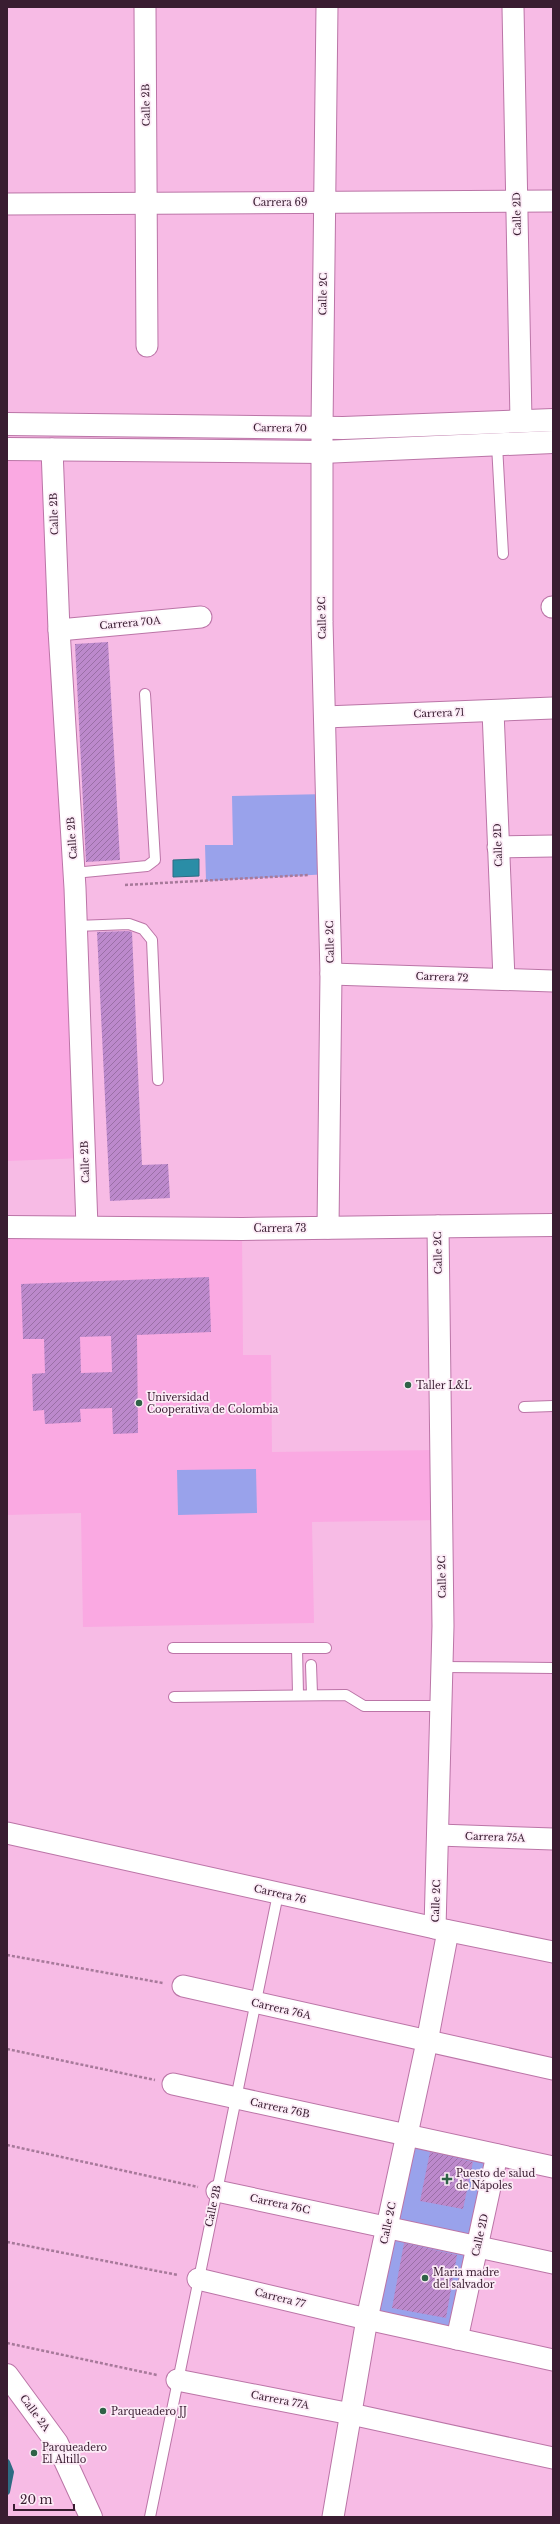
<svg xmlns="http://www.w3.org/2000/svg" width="560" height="2524" font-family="'Libre Baskerville',serif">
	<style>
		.built { fill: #faa9e2 }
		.green { fill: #99a2eb }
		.water { fill: #2a8da6; stroke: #2e6b83 }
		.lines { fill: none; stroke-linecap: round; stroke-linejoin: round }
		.stream { stroke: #2e6b83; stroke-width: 6 }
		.building { fill: url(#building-hatch); fill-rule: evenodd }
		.service-casing { stroke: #bb75a7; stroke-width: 12 }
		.minor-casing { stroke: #bb75a7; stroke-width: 23 }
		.tertiary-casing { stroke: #bb75a7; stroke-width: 24 }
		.path { stroke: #a7799a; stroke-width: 2.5; stroke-dasharray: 3 2; stroke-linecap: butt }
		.service { stroke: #fff; stroke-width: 10 }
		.minor { stroke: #fff; stroke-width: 21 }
		.tertiary { stroke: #fff; stroke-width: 22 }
		.poi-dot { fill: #2f6247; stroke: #fcecf7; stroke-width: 1.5 }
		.labels { text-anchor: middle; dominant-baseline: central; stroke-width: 3.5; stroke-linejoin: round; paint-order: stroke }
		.street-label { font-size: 10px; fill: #391d31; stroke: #fcecf7 }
		.poi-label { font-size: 10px; fill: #391d31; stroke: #fcecf7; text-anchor: start }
	</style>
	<defs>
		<pattern id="building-hatch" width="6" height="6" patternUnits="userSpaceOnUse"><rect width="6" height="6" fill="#bc89cc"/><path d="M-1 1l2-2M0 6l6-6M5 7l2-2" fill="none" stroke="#9a6fa6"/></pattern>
	</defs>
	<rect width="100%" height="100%" fill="#f7bbe5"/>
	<g class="built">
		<polygon points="7,449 52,449 84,1158 7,1161"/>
		<polygon points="7,1227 242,1229 243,1355 271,1355 272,1452 440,1450 441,1520 312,1522 314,1623 83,1627 81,1513 7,1515"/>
	</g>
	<g class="green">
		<polygon points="328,794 329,874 206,881 205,845 233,845 232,796"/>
		<polygon points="256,1469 257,1513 178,1515 177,1470"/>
		<polygon points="407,2135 497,2155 457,2339 367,2319"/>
	</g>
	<polygon class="water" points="199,859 199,876 173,877 173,860"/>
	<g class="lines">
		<polyline class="stream" points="7,2462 11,2472 7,2492"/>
	</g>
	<g class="building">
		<polygon points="108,642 120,860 86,862 75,644"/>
		<polygon points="128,931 132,932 142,1165 168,1164 170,1198 110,1201 97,932"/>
		<path d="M209,1277L211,1332L137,1335L138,1433L113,1434L112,1408L80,1409L81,1422L45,1424L44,1410L33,1411L32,1374L45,1373L44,1339H23L21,1284ZM111,1336L112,1372L81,1373L80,1337Z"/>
		<polygon points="430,2152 473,2162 463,2209 420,2201"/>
		<polygon points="404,2243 457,2255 446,2318 392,2308"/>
	</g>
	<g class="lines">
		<defs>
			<g id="service">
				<polyline points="497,445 503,554"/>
				<polyline points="74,873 147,866 155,860 145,694"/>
				<polyline points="76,926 129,924 143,929 152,940 158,1080"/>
				<polyline points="524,1407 553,1406"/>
				<polyline points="173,1648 326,1648"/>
				<polyline points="297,1648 298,1694"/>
				<polyline points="311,1665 312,1694"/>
				<polyline points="442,1667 553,1668"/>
				<polyline points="174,1697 346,1695 364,1706 440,1706"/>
				<polyline points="150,2517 278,1894"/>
			</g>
			<g id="minor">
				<polyline points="145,7 147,346"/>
				<polyline points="327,7 322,428 322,622 331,974 328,1228"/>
				<polyline points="513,7 521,421"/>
				<polyline points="7,204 553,201"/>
				<polyline points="52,449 59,630 75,888 87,1227"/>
				<polyline points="552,607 553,607"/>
				<polyline points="59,630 201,617"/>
				<polyline points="493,711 504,979"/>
				<polyline points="325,717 553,708"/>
				<polyline points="498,847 553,846"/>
				<polyline points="331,974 553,981"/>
				<polyline points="7,1833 435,1928 553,1952"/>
				<polyline points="438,1835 553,1839"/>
				<polyline points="435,1928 443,1626 438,1226"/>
				<polyline points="183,1986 553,2069"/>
				<polyline points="173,2084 553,2167"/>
				<polyline points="217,2191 553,2263"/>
				<polyline points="198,2279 367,2319 553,2360"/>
				<polyline points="457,2339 497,2155"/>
				<polyline points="177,2380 351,2414 553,2458"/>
				<polyline points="333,2517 367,2319 427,2042 448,1931"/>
			</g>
			<g id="tertiary">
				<polyline points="7,424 343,428 553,420"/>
				<polyline points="7,449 322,452 553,442"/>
				<polyline points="7,1227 242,1229 553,1225"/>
				<polyline points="7,2375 57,2443 91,2517"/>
			</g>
		</defs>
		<use href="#service" class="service-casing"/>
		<use href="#minor" class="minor-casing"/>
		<use href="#tertiary" class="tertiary-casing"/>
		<g class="path">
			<polyline points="125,885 308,875"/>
			<polyline points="7,1955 163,1983"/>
			<polyline points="7,2049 155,2080"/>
			<polyline points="7,2145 198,2187"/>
			<polyline points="7,2242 178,2275"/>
			<polyline points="7,2343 157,2375"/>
		</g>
		<use href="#service" class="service"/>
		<use href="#minor" class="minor"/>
		<use href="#tertiary" class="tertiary"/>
	</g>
	<g class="poi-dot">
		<circle cx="408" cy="1385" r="4"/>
		<circle cx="139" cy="1403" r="4"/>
		<path d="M445 2173h4v4h4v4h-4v4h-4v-4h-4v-4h4z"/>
		<circle cx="425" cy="2278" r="4"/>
		<circle cx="103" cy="2411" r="4"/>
		<circle cx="34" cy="2453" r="4"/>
	</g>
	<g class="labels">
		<g class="street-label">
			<text transform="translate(146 105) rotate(-91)">Calle 2B</text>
			<text x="280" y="202">Carrera 69</text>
			<text transform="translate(517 214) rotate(-91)">Calle 2D</text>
			<text transform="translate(323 294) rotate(-89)">Calle 2C</text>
			<text transform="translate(280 428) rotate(1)">Carrera 70</text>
			<text transform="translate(54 514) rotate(-92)">Calle 2B</text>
			<text transform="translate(322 618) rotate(-91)">Calle 2C</text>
			<text transform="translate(130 623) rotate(-5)">Carrera 70A</text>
			<text transform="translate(439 713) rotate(-2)">Carrera 71</text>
			<text transform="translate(72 838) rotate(-94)">Calle 2B</text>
			<text transform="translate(498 845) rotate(-92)">Calle 2D</text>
			<text transform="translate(330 942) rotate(-91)">Calle 2C</text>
			<text transform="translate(442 977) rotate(2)">Carrera 72</text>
			<text transform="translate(85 1162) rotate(-92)">Calle 2B</text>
			<text x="280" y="1228">Carrera 73</text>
			<text transform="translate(438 1253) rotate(-91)">Calle 2C</text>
			<text transform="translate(442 1577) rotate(-91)">Calle 2C</text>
			<text transform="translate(495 1837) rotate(2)">Carrera 75A</text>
			<text transform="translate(280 1894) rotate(13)">Carrera 76</text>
			<text transform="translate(436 1901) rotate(-88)">Calle 2C</text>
			<text transform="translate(281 2009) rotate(13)">Carrera 76A</text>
			<text transform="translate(280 2108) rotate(12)">Carrera 76B</text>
			<text transform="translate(280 2204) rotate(12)">Carrera 76C</text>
			<text transform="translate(213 2206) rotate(-78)">Calle 2B</text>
			<text transform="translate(388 2223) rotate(-78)">Calle 2C</text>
			<text transform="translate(480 2235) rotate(-77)">Calle 2D</text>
			<text transform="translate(280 2298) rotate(14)">Carrera 77</text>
			<text transform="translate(280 2400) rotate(11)">Carrera 77A</text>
			<text transform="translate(35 2413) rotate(53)">Calle 2A</text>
		</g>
		<g class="poi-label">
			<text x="416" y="1385">Taller L&amp;L</text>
			<text x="147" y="1397">Universidad<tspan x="147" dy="12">Cooperativa de Colombia</tspan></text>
			<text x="456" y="2173">Puesto de salud<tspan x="456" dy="12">de Nápoles</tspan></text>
			<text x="433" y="2272">Maria madre<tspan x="433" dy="12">del salvador</tspan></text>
			<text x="111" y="2411">Parqueadero JJ</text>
			<text x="42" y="2447">Parqueadero<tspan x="42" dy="12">El Altillo</tspan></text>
		</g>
	</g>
	<rect width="560" height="2524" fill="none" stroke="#391d31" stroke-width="16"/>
	<path d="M14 2504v6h60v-6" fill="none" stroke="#391d31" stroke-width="2"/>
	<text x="20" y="2504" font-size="12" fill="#391d31" stroke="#fcecf7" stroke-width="3" paint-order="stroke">20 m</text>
</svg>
